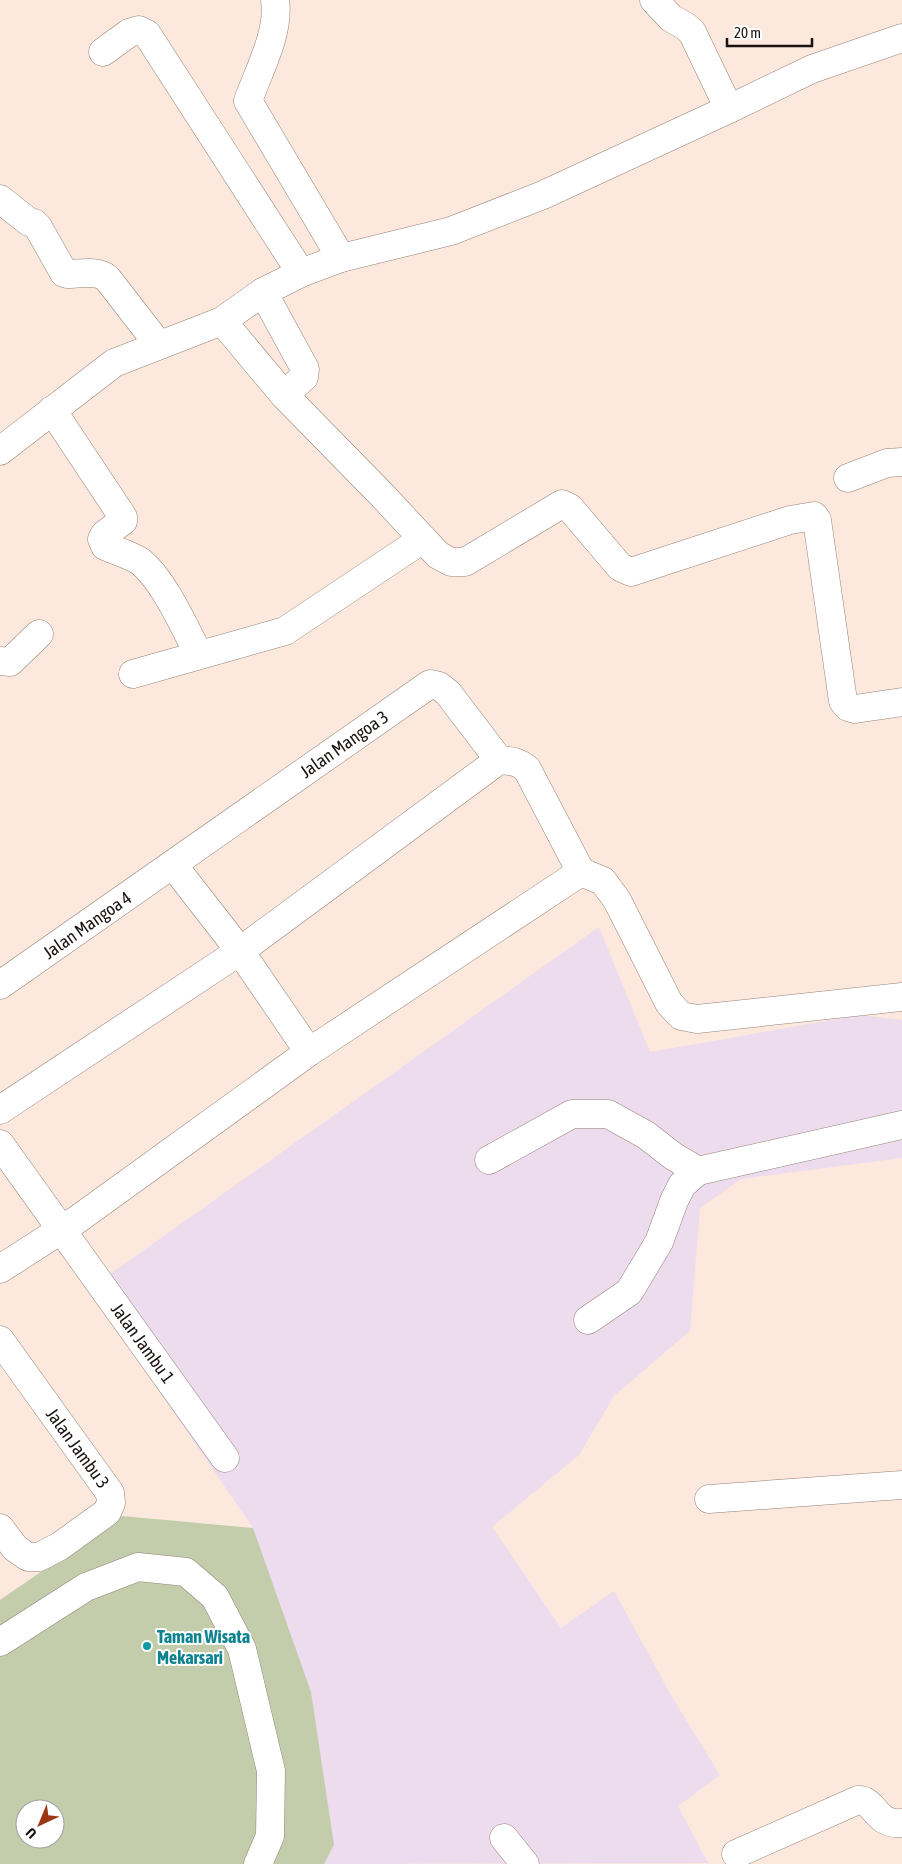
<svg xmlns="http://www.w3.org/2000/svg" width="902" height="1864" font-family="'Asap Condensed',sans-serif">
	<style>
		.industrial { fill: #eddcee }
		.green { fill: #c3cdac; fill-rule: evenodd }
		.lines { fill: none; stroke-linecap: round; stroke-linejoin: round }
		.minor-casing { stroke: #948378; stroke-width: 29 }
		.minor { stroke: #fff; stroke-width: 28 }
		.culture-dot { fill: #0f9aa8; stroke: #fff; stroke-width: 2 }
		.labels { text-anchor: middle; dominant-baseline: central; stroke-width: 4; stroke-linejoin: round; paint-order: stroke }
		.street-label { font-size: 18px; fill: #1a1310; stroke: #fff }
		.culture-label { font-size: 18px; font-weight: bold; fill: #0d838f; stroke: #fff; text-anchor: start }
	</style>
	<rect width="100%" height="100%" fill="#fce8dd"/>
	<polygon class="industrial" points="599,927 650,1052 860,1015 902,1020 902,1158 741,1179 700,1208 690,1331 614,1396 579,1455 492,1527 561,1628 614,1591 672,1697 720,1775 678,1806 708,1863 324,1864 334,1845 253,1528 89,1289"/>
	<path class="green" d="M122,1516L253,1528L311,1692L334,1845L324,1864H0V1600ZM25,1809H55V1839H25Z"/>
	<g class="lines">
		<defs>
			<g id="minor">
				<path d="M275,0C280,32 259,70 248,101L341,258"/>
				<polyline points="654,0 671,18 685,26 692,32 729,109"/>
				<polyline points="103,52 129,33 139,30 147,34 301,273"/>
				<path d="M0,199L29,222L34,223L38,227L64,273L67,274C80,274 97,270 107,278L159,345"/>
				<polyline points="263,292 305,369 304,377 284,395"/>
				<polyline points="222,321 284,395 382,495 438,555 451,562 465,562 562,504 570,508 620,567 631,572 790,520 814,516 817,520 843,701 848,707 855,709 902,702"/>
				<path d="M52,410L123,517V521L105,534L102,539L105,546C116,551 131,555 141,562C165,582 184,627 199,655"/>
				<polyline points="0,451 114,363 222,321 263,292 301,273 341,258 451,231 543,195 729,109 812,69 902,38"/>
				<polyline points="848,478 887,463 902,462"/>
				<polyline points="0,661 10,662 39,634"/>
				<polyline points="133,674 285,631 423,539"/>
				<polyline points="173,865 240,951 309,1052"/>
				<polyline points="0,985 430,684 439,686 448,693 499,760"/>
				<path d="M0,1110L240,951L499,760C511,761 518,761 527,769L581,872"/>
				<polyline points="0,1144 225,1458"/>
				<polyline points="489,1160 572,1114 608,1114 646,1135 673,1156 698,1171"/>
				<polyline points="0,1269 78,1219 309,1052 581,872 603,881 617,900 669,1003 681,1016 697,1019 902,997"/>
				<polyline points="588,1320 629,1292 659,1242 674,1201 682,1185 698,1171 902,1125"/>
				<polyline points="0,1340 110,1493 111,1503 107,1512 60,1546 39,1557 28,1557 15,1548 0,1528"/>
				<polyline points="709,1499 902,1485"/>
				<polyline points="0,1642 86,1587 138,1567 186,1572 215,1597 242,1649 271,1771 270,1836 258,1864"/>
				<polyline points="504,1838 525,1864"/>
				<path d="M736,1854L858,1800C875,1799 875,1826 902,1823"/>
			</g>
		</defs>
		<use href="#minor" class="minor-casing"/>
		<use href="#minor" class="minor"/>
	</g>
	<circle class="culture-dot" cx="147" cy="1646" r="5"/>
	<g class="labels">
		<g class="street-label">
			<text transform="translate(344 744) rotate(-35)">Jalan Mangoa 3</text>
			<text transform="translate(87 925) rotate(-35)">Jalan Mangoa 4</text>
			<text transform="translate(143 1343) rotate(54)">Jalan Jambu 1</text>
			<text transform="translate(78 1448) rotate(54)">Jalan Jambu 3</text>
		</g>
		<g class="culture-label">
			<text x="157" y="1636">Taman Wisata<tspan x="157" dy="21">Mekarsari</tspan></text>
		</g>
	</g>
	<g transform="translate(40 1824) rotate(224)"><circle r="24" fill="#ffffff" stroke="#a3a19f"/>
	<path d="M0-4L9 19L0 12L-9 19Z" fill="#9d3517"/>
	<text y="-8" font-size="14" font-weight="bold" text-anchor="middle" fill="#1a1310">U</text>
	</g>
	<path d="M727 38v8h85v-8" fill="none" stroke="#1a1310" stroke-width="2.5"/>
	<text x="734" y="38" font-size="15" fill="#1a1310" stroke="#ffffff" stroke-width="4" paint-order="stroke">20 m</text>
</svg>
